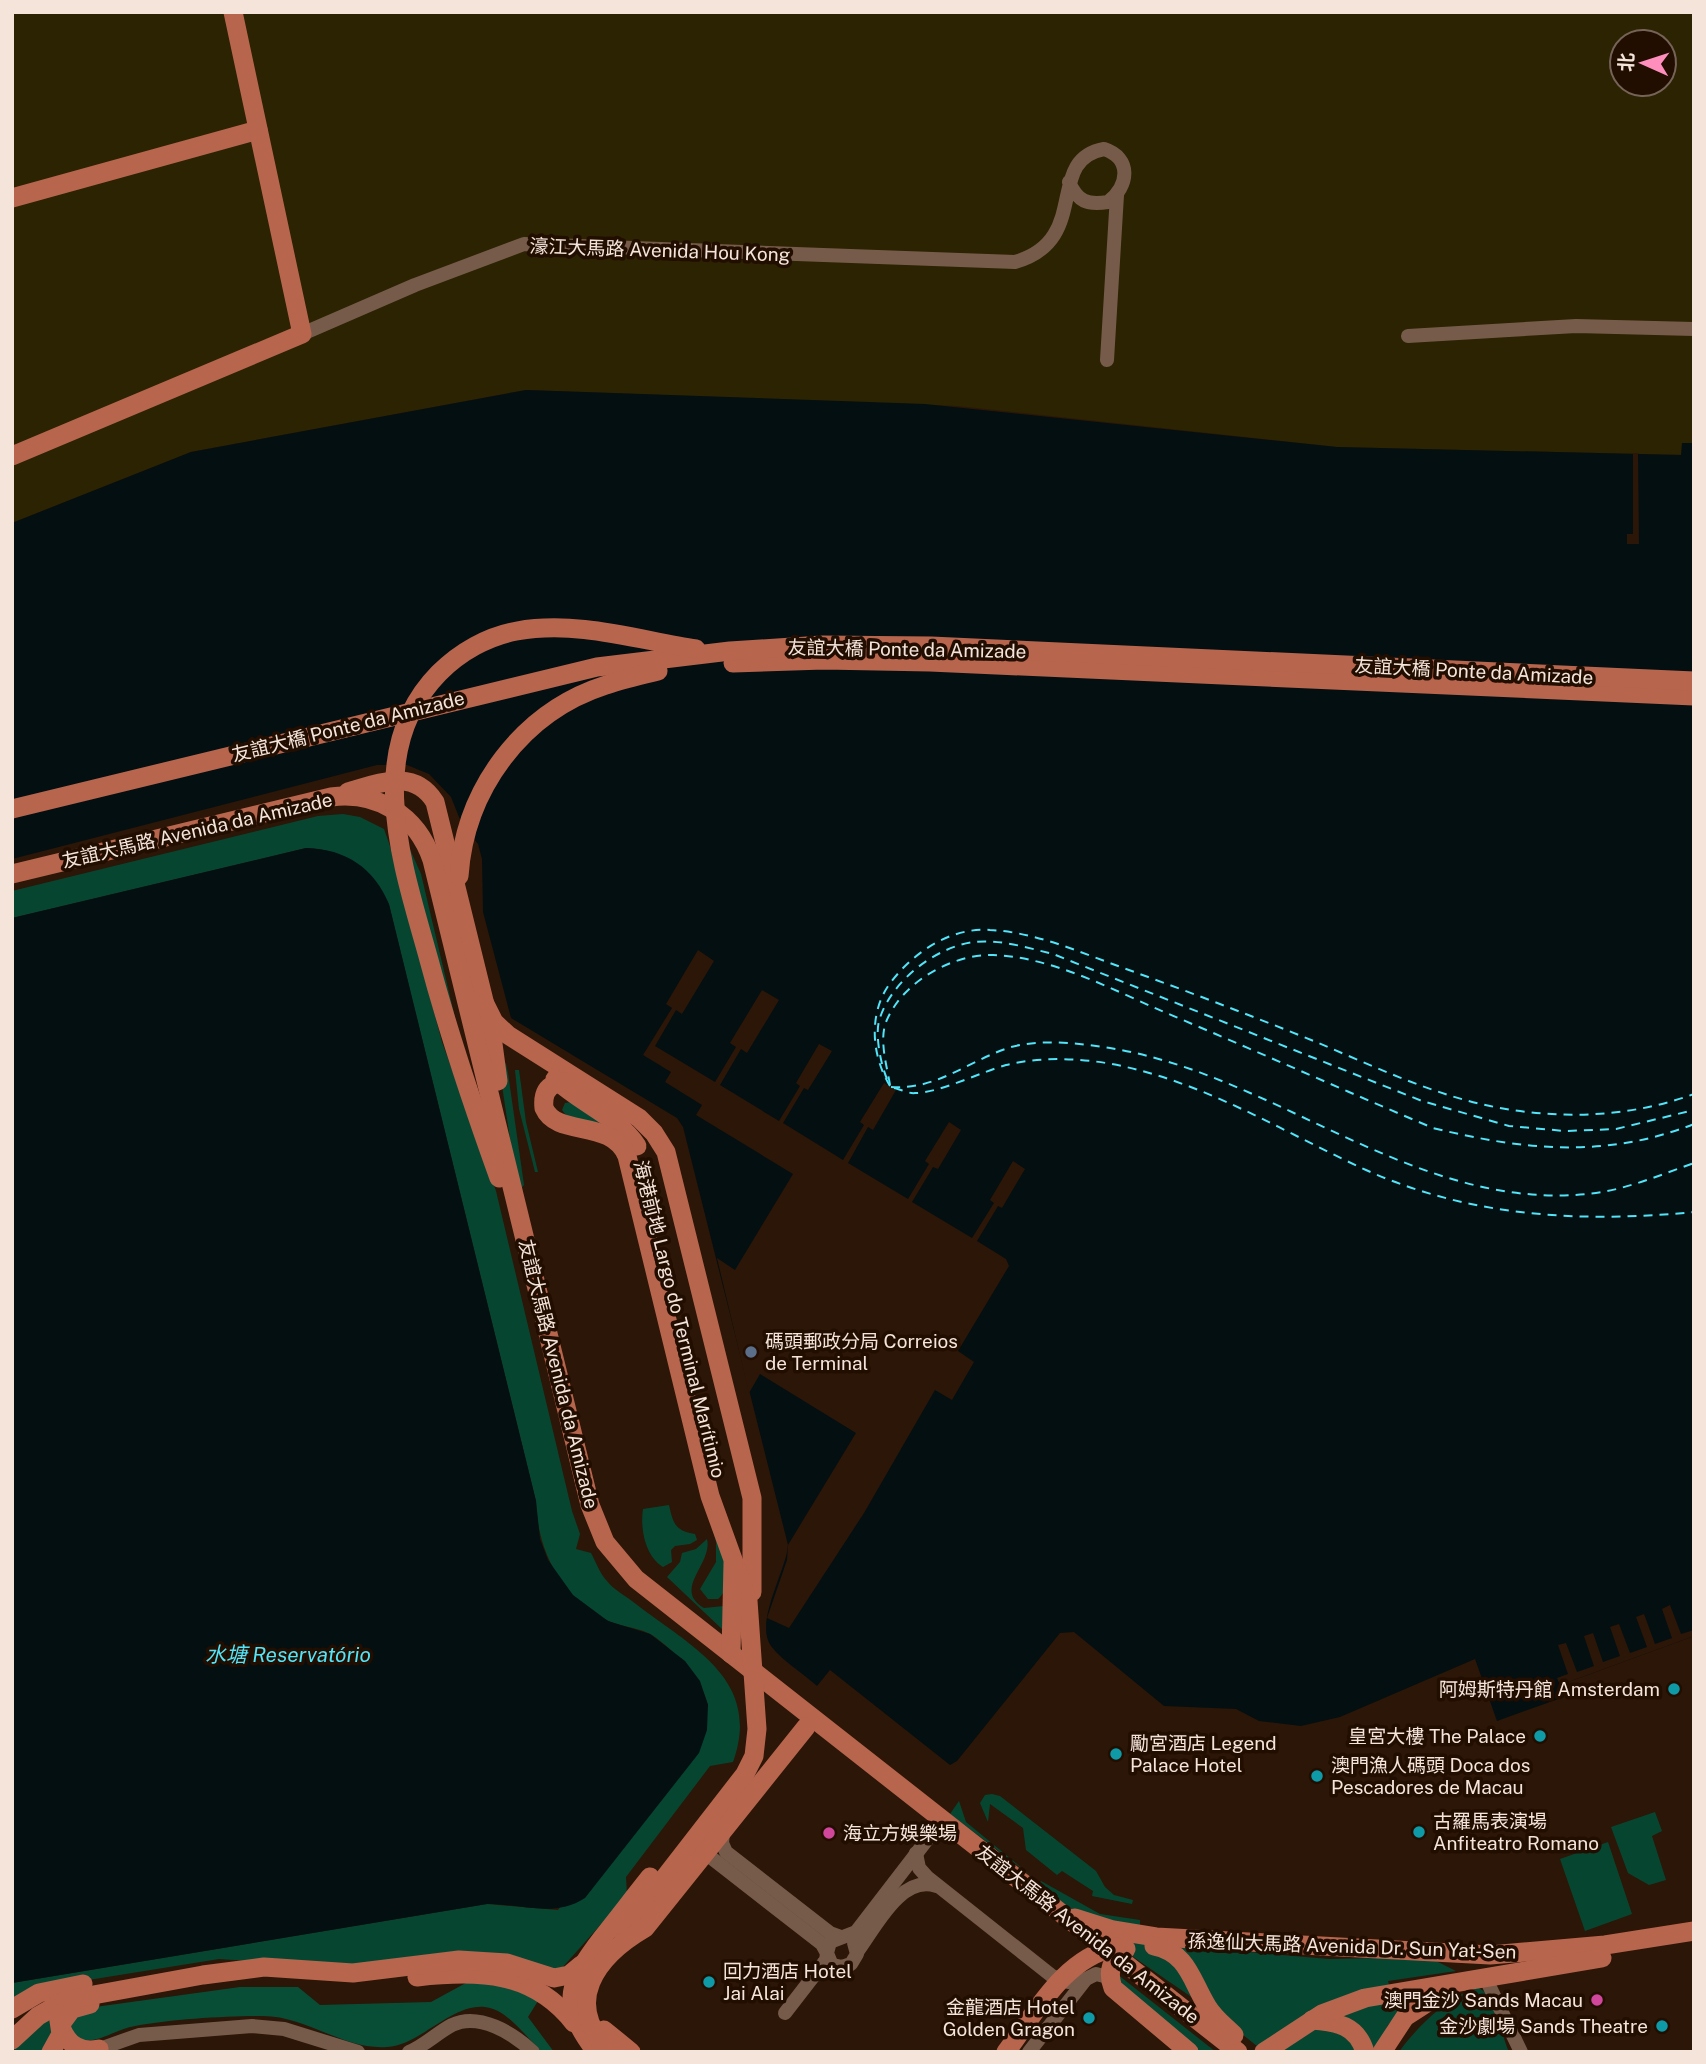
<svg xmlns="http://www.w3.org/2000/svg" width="1706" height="2064" font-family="'Public Sans','Noto Sans SC',sans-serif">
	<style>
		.green { fill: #064631 }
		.forest { fill: #084e37 }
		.sand { fill: #2b2302; fill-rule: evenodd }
		.water { fill: #040f11 }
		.pier { fill: #2c1607 }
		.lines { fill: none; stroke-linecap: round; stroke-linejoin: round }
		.ferry { stroke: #52e4f8; stroke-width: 2; stroke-dasharray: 9 7; stroke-linecap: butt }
		.minor { stroke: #765b4a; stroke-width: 14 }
		.major { stroke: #b8654e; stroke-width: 19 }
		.service-dot { fill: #5c6f8a; stroke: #220d01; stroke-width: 2.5 }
		.culture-dot { fill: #0f9aa8; stroke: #220d01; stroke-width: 2.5 }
		.hotel-dot { fill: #d1479c; stroke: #220d01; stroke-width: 2.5 }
		.labels { text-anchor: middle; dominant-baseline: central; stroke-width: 7; stroke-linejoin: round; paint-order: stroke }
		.street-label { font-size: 19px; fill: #f4e4da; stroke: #220d01 }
		.poi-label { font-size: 19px; fill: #f4e4da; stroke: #220d01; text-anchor: start }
		.water-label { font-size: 21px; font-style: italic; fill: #52e4f8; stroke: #220d01 }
	</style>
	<rect width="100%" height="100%" fill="#2c1607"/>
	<g class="green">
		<path d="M343,814L360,817L384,829L390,846L442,1042L496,1191L572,1511L580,1534L576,1549L591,1553C596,1562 600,1574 607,1581C613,1589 624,1595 632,1601C689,1646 763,1678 733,1762L710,1766L626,1877L627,1895L561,1969L310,1965L219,1959L51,1986L12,2001V1983L487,1904L558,1910L708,1705C701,1677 675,1651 652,1635C641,1628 623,1627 611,1622C563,1601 537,1552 536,1501L389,905C374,870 344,849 306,848L12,918V891L318,816Z"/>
		<polygon points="402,841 409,847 421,874 463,1051"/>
		<polygon points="497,1052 506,1064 508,1073 524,1185 518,1192"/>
		<polygon points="515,1070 519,1070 526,1122 538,1172 535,1172 519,1109"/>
		<path d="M571,1102L620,1131L634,1149L725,1526C727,1545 735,1585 718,1599H708L700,1589L716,1562V1542L675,1382L687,1379L631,1150C609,1117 575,1130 562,1110L565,1103Z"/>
		<path d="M669,1505C673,1523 675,1531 695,1534L697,1540L690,1544L675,1546L671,1550L672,1562L663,1567C645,1556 640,1528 643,1509Z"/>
		<path d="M707,1539C713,1564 672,1589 704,1608L724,1606L723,1630L667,1577L680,1562L682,1553L696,1549Z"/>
		<polygon points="992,1794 1000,1796 1096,1871 1105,1887 1114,1895 1133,1900 1132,1904 1092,1896 1093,1891 1062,1871 1057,1875 1026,1850 1023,1828 990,1804 988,1822 980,1803 985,1795"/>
		<polygon points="959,1801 966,1822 1034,1878 950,1814"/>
		<polygon points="1655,1812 1662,1831 1652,1836 1666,1880 1649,1885 1628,1873 1611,1827"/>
		<polygon points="1608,1842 1632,1914 1585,1931 1560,1859"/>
		<polygon points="1041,1881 1100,1914 1140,1920 1140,1932 1061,1908 1038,1885"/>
		<path d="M1120,1941L1329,1959L1428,1957L1456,1971L1388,1981L1391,1993L1417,1995L1388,2025L1375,2052H1264C1219,2014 1170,1983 1122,1949Z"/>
		<polygon points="1117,1974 1216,2052 1196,2052 1130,1999"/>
		<path d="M1479,1988C1498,1999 1500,2033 1509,2052H1399C1415,2029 1451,1993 1479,1988Z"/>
		<polygon points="57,2020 46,2052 12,2052 41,2021"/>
	</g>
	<path class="forest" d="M475,1978L541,1996L528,2017L554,2052H542C530,2040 517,2024 503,2014C463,1987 426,2045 387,2047C344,2050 306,2016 263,2016C226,2016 172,2019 135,2026C112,2030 101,2044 75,2040L69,2021L95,2007L240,1987H298L320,2005L431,2002Z"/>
	<path class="sand" d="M12,12H1694V443H1683L1682,455L1337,447L957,406L526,390L191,452L12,523ZM1622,42H1664V84H1622Z"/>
	<g class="water">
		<path d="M526,390L925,404L1337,447L1681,455L1682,443H1694V1636L1560,1685L1564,1697L1497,1721L1475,1659L1340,1717L1301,1726L1259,1721L1236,1709L1164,1706L1074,1632L1060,1633L957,1761L950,1765L830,1670L817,1686C803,1673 782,1661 771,1646C754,1622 786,1572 788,1545L683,1127L677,1118L511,1018L483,912L482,859L478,844L461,822L451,797L429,774L407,765H377L12,859V523L191,452Z"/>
		<path d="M306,848C346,849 374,868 389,904L536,1501L540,1539L548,1560L573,1595L608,1621L650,1634L685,1661L700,1681L708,1705L707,1730L699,1753L585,1898C555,1918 521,1904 487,1904L12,1983V918Z"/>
	</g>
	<g class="pier">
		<polygon points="1633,453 1638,453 1639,544 1627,544 1627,534 1633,534"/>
		<polygon points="698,950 714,961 682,1014 676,1010 655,1046 715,1082 736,1047 730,1043 762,990 779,1000 747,1053 741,1049 720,1085 779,1121 800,1086 796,1083 819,1044 832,1051 808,1090 804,1088 783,1123 843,1160 864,1125 860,1122 884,1083 896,1090 873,1130 868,1127 848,1163 908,1199 929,1164 925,1161 949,1122 961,1130 938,1169 933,1167 912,1202 972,1238 994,1203 990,1200 1013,1161 1025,1169 1002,1208 998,1206 977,1241 1006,1259 1009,1266 958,1351 974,1362 952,1400 935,1390 864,1513 789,1628 767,1618 787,1560 788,1545 856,1433 760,1374 749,1393 717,1258 735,1270 793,1174 696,1115 702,1105 665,1082 671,1072 643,1055 672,1008 666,1004"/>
		<polygon points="1670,1605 1681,1634 1694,1630 1694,1636 1560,1685 1557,1678 1568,1674 1558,1645 1566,1643 1577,1672 1594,1666 1584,1636 1593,1633 1603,1662 1620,1656 1610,1627 1619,1624 1630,1653 1647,1647 1636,1617 1644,1614 1655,1644 1672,1638 1662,1609"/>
	</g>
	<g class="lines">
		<g class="ferry">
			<path d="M887,1079C881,1065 875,1036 879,1021C890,982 935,947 974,942C1001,939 1028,948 1053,954L1422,1101L1509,1126L1565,1131L1616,1129L1694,1110"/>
			<path d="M890,1085C887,1066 879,1041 886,1022C902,982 952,954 993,955C1052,957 1111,989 1164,1012C1254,1050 1343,1090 1433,1128C1523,1150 1605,1159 1694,1124"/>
			<path d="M890,1086C871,1055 868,1012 891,982C914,952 951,927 990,930C1034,932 1077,951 1118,966C1184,990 1250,1015 1316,1042C1371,1065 1431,1094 1490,1106C1558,1120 1628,1118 1694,1094"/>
			<path d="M891,1087C935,1090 964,1064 1005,1049C1036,1038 1078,1043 1110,1048C1277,1075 1414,1211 1587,1194C1623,1191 1660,1175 1694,1163"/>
			<path d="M894,1088C900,1089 909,1094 915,1093C939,1093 981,1072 1006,1065C1039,1057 1074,1058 1106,1063C1200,1079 1281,1131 1366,1170C1470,1217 1581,1223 1694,1212"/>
		</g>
		<g class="minor">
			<path d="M302,334L415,285L524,244L1015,262C1092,240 1044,160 1104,149C1132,158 1129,186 1108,202C1087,205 1078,202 1069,182"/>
			<polyline points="1408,336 1576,326 1694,329"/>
			<polyline points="1107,360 1117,195"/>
			<polyline points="723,1832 722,1843 726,1852 830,1933 841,1937"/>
			<polyline points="916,1853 919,1868 927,1877 1052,1976 1068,1982 1085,1980"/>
			<polyline points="701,1857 709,1856 822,1944 827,1953"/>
			<path d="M857,1952C875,1928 901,1874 936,1886"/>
			<polyline points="824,1963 842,1967 851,1964 857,1954 854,1943"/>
			<polyline points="831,1963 827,1953 830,1942 856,1932 936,1828"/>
			<polyline points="1485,1977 1521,2052"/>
			<polyline points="785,2013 826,1960 827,1954"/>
			<polyline points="91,2052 139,2035 252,2026 284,2029 358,2052"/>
			<path d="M409,2052C424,2046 437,2033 452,2025C479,2012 513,2033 533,2052"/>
			<polyline points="1029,2052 1086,1979 1096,1974 1108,1977"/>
		</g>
		<g class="major">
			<polyline points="12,198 258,130"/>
			<polyline points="12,456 302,334 233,12"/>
			<polyline points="733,663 824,660 930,662 1694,696"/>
			<path d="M348,792C380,783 414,768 435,802L491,1029L498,1081"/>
			<polyline points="12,809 597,667 730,651 822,645 931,646 1694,681"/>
			<path d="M12,874L331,797C377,791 417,815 432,860L590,1505L605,1542L636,1579L1238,2052"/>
			<path d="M459,876C465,789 522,712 606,685C623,679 641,675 658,671"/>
			<polyline points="485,1004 494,1022 508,1035 639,1118 654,1133 666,1152 752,1498 752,1592"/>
			<path d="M555,1079C580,1103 619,1117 637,1146"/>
			<path d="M583,1084C563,1079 541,1081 544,1108C557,1138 611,1118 627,1156L710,1496L748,1601L757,1729L754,1756L745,1774L648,1899L623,1941"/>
			<path d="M499,1178C473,1106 449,1035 429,960C404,869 361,752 439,673C460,652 488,636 517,631C577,620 638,640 696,649"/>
			<polyline points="731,1654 733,1563"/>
			<polyline points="1075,1918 1113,1930 1156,1937 1490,1955 1605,1945 1694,1931"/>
			<path d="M1154,1946C1188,1953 1191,1980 1207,2006C1214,2018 1225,2026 1234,2035"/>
			<path d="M1126,1949C1111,1958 1107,1972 1113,1988L1189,2052"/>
			<path d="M417,1977C479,1970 533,1971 574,2023"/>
			<polyline points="12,2009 39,1993 83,1984"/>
			<path d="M1312,2020C1337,2022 1357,2025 1365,2052"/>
			<polyline points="61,2024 72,2009 90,2004"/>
			<path d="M61,2027C67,2044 81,2053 99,2049"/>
			<polyline points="604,2030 631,2052"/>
			<polyline points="12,2040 38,2016 66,2000 203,1975 264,1967 353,1973 459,1960 507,1963 554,1978 569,1975 581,1965"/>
			<path d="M594,2049C559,2003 569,1981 602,1938C618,1918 634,1897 650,1877"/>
			<polyline points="51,2052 61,2034 58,2014"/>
			<path d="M611,2052C560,2003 597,1956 645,1928L806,1727"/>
			<path d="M1006,2052C1036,2012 1064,1958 1116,1947"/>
			<polyline points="1264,2052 1322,2014 1365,1998 1602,1958"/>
			<polyline points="1382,2052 1405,2017 1450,1988"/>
		</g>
	</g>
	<circle class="service-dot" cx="751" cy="1352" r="7"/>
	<g class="culture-dot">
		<circle cx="1674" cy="1689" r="7"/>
		<circle cx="1540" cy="1736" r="7"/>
		<circle cx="1116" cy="1754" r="7"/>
		<circle cx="1317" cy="1776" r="7"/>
		<circle cx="1419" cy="1832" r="7"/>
		<circle cx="709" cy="1982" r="7"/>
		<circle cx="1089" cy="2018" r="7"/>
		<circle cx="1662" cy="2026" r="7"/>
	</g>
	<g class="hotel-dot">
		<circle cx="829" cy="1833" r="7"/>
		<circle cx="1597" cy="2000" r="7"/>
	</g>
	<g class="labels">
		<g class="street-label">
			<text transform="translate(660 250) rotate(2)">濠江大馬路 Avenida Hou Kong</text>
			<text transform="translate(907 649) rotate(1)">友誼大橋 Ponte da Amizade</text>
			<text transform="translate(1474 671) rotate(3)">友誼大橋 Ponte da Amizade</text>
			<text transform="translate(348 726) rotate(-14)">友誼大橋 Ponte da Amizade</text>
			<text transform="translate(197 830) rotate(-13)">友誼大馬路 Avenida da Amizade</text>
			<text transform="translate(680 1319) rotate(76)">海港前地 Largo do Terminal Marítimio</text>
			<text transform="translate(559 1374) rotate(76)">友誼大馬路 Avenida da Amizade</text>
			<text transform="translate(1088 1934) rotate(38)">友誼大馬路 Avenida da Amizade</text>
			<text transform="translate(1352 1946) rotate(2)">孫逸仙大馬路 Avenida Dr. Sun Yat-Sen</text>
		</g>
		<g class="poi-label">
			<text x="765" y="1341">碼頭郵政分局 Correios<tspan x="765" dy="22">de Terminal</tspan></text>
			<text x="1660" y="1689" text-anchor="end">阿姆斯特丹館 Amsterdam</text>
			<text x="1526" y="1736" text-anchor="end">皇宮大樓 The Palace</text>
			<text x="1130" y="1743">勵宮酒店 Legend<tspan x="1130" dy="22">Palace Hotel</tspan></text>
			<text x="1331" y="1765">澳門漁人碼頭 Doca dos<tspan x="1331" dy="22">Pescadores de Macau</tspan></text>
			<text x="1433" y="1821">古羅馬表演場<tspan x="1433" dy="22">Anfiteatro Romano</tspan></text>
			<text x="843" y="1833">海立方娛樂場</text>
			<text x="723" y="1971">回力酒店 Hotel<tspan x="723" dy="22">Jai Alai</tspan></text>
			<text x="1583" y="2000" text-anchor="end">澳門金沙 Sands Macau</text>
			<text x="1075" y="2007" text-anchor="end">金龍酒店 Hotel<tspan x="1075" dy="22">Golden Gragon</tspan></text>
			<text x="1648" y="2026" text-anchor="end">金沙劇場 Sands Theatre</text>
		</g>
		<g class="water-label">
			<text x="288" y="1654">水塘 Reservatório</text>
		</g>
	</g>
	<rect width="1706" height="2064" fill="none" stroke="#f4e4da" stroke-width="28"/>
	<g transform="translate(1643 63) rotate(273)"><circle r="33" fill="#220d01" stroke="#766358" stroke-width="2"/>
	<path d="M0-5L12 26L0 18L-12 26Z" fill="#fe8ebc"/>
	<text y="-10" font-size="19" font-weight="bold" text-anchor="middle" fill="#f4e4da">北</text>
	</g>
</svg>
